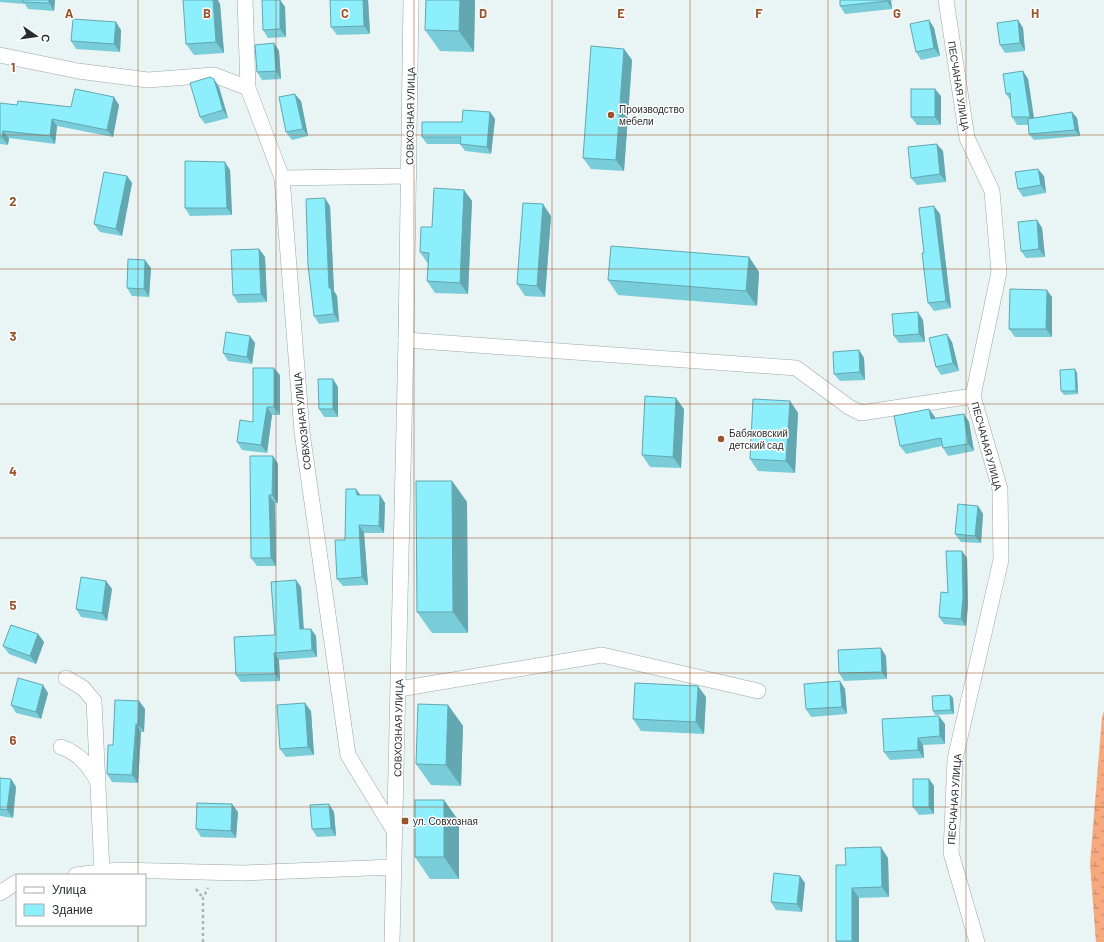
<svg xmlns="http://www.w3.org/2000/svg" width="1104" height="942" font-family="Barlow,sans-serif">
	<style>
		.wetland { fill: url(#wetland-marsh) }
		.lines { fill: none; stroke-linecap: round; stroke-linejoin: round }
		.street-casing { stroke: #9da7a8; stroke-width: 16 }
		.path { stroke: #aab3b4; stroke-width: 2.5; stroke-dasharray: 3 3; stroke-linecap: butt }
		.street { stroke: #fff; stroke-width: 15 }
		.wall { fill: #79cdd9 }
		.shaded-wall { fill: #63a7b0 }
		.building { fill: #8deefc; stroke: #63a7b0 }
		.grid { fill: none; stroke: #9a542a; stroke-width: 1; stroke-opacity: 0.55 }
		.poi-dot { fill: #9a542a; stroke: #fff; stroke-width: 1.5 }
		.labels { text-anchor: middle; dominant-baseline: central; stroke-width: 3; stroke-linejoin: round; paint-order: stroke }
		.street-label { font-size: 10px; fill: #292d2e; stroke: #fff }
		.poi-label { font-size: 10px; fill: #292d2e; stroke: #fff; text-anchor: start }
		.grid-label { font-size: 13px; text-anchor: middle; font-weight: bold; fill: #9a542a; stroke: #fff; stroke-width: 3; stroke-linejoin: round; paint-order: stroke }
	</style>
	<defs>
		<pattern id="wetland-marsh" width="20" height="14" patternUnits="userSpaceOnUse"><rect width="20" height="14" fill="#f6a97f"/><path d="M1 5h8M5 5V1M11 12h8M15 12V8" fill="none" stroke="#c78a68"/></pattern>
	</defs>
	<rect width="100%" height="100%" fill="#e9f4f5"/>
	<polygon class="wetland" points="1104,711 1104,942 1096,942 1090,864 1102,717"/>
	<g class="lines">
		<defs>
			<g id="street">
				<polyline points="245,0 248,88 282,178 302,432 348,755 395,832"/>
				<polyline points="946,0 967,138 992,191 999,272 973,396 1000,489 1001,560 955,759 951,853 977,942"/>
				<polyline points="0,55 78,71 148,80 214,75 248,88"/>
				<polyline points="282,178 409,176"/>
				<polyline points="406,340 796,368 849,407 861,413 973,396"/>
				<polyline points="66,678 83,688 94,701 102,872"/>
				<polyline points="399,689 602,655 758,691"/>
				<path d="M61,747C79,753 89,766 98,782"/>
				<polyline points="76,875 118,870 242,873 394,867"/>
				<polyline points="0,893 17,882"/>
				<polyline points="392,942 406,340 411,0"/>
			</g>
		</defs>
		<use href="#street" class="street-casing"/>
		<g class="path">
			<polyline points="196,889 203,898"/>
			<polyline points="203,942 203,898 208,888"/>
		</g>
		<use href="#street" class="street"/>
	</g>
	<g class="wall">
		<polygon points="0,0 55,0 54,11 28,9 25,4 0,2"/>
		<polygon points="280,0 285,7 286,37 268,38 263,30"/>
		<polygon points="368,0 370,34 337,35 331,27"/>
		<polygon points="426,0 475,0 474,52 440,51 425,30"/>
		<polygon points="840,0 893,0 891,1 892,9 845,14 840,6"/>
		<polygon points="220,4 224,53 194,55 186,44"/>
		<polygon points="929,20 934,28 940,56 921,60 916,52"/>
		<polygon points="1018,20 1023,28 1025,51 1005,53 1000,45"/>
		<polygon points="121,30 120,52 76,49 71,41"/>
		<polygon points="274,43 279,51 281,79 262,80 257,72"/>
		<polygon points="624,49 632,60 624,171 591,169 583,158"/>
		<polygon points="1023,71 1028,79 1034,118 1072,112 1077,118 1080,136 1034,140 1029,134 1029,125 1017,125 1012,117 1011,101 1006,94"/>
		<polygon points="214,79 219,87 228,118 205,124 200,117"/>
		<polygon points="941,96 941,125 917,125 911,117"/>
		<polygon points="301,101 308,136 292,140 286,132"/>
		<polygon points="0,103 17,105 71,107 119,105 113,137 57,126 55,144 9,138 8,145 0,144"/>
		<polygon points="490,112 495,119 491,154 465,151 460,144 427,144 422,137"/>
		<polygon points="943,151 946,182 917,185 911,178"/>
		<polygon points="230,170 232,215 190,216 185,208"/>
		<polygon points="127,176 132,183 122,236 100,232 94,224"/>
		<polygon points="1044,176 1046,193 1023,197 1018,189"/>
		<polygon points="464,190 472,201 468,294 435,293 427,281 428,264 420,252 432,227"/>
		<polygon points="330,206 334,291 337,296 339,322 319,324 314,316"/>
		<polygon points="940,214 951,308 934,311 928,303"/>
		<polygon points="551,216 545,297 525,296 517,284"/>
		<polygon points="1037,220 1042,228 1045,257 1026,258 1021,251"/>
		<polygon points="259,249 265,257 267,302 238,303 233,295"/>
		<polygon points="749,257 759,272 757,306 618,295 608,280"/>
		<polygon points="151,268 149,297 132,296 127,288"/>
		<polygon points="1052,297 1052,337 1015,337 1009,329"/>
		<polygon points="923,320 925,342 899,343 894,336"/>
		<polygon points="952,342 959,371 941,375 936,367"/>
		<polygon points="255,343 252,364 228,361 223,353"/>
		<polygon points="859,350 864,358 865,380 840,381 834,374"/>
		<polygon points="1075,369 1077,373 1078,394 1064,395 1061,391"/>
		<polygon points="280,375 280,415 272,415 267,453 242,450 237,442 253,422"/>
		<polygon points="338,387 338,417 324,417 319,409"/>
		<polygon points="790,401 798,413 795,473 758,471 750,459"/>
		<polygon points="684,409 681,468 650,467 642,455"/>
		<polygon points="929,409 935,417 935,419 964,414 969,422 974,451 948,456 943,448 942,446 906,454 900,446"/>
		<polygon points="273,456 278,464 278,503 275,503 276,566 257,566 251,558"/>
		<polygon points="452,481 467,502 468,633 432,633 417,612"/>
		<polygon points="356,489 360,495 385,503 384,533 364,533 368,585 343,586 337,579 345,540"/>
		<polygon points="978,506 983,514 981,543 961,542 955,534"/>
		<polygon points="962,551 967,558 968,605 966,626 944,624 939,617 948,593"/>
		<polygon points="106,581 112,589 107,621 81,617 76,609"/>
		<polygon points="301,587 304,629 311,629 316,636 317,657 279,660 280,681 241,682 236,675 275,635"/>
		<polygon points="38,634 44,642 36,664 9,654 3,646"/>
		<polygon points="886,656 887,679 844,681 839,673"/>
		<polygon points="840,681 845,689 847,714 811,717 806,709"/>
		<polygon points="48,693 41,719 16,713 11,705"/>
		<polygon points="950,695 953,698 954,714 935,715 933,711"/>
		<polygon points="706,697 704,734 641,731 633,719"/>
		<polygon points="139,701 145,709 144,732 141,732 138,783 112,782 107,774 113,745"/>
		<polygon points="448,705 463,726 461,786 431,785 416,764"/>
		<polygon points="311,711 314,755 286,757 280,749"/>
		<polygon points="945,724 945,744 923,745 924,758 890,760 884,752"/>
		<polygon points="0,778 11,779 16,787 13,818 0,816"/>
		<polygon points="929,779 934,786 934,814 919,815 913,807"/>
		<polygon points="238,812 236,838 201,837 196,829"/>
		<polygon points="334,812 336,836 317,837 312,829"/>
		<polygon points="459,821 459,879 430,879 415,857"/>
		<polygon points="888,858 889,897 859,898 859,942 836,942 836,941 846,865"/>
		<polygon points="805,883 802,912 776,910 771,902"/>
	</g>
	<g class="shaded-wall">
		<polygon points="49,0 55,0 54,11 49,3"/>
		<polygon points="213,0 218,0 220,4 224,53 216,42"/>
		<polygon points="280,0 285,7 286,37 280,29"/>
		<polygon points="363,0 368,0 370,34 364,26"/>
		<polygon points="460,0 475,0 474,52 459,31"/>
		<polygon points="887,0 891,1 892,9 887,1"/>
		<polygon points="929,20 934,28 940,56 934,48"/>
		<polygon points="1018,20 1023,28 1025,51 1020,43"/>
		<polygon points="116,22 121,30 120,52 114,44"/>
		<polygon points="274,43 279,51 281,79 276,71"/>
		<polygon points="624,49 632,60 624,171 616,160"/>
		<polygon points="1023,71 1028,79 1035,125 1030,117"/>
		<polygon points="214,79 219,87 228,118 223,110"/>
		<polygon points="935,89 941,96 941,125 935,117"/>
		<polygon points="295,94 301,101 308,136 303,129"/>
		<polygon points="114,97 119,105 113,137 107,130"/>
		<polygon points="490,112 495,119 491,154 487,147"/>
		<polygon points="1072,112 1077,118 1080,136 1075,130"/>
		<polygon points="52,119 57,126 55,144 50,136"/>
		<polygon points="3,131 9,138 8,145 2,137"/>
		<polygon points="937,144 943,151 946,182 940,174"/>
		<polygon points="225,162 230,170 232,215 227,208"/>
		<polygon points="1038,169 1044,176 1046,193 1041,185"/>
		<polygon points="127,176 132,183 122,236 116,229"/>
		<polygon points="464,190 472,201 468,294 460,283"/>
		<polygon points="325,198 330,206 334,291 337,296 339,322 334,314 329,288"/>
		<polygon points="543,204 551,216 545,297 537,286"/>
		<polygon points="934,206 940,214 951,308 946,301"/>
		<polygon points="1037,220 1042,228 1045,257 1039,249"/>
		<polygon points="259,249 265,257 267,302 261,294"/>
		<polygon points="749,257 759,272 757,306 746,291"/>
		<polygon points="145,260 151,268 149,297 144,289"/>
		<polygon points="1047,290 1052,297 1052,337 1046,329"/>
		<polygon points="918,312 923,320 925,342 919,334"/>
		<polygon points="947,334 952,342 959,371 953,363"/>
		<polygon points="250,336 255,343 252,364 247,357"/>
		<polygon points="859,350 864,358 865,380 860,372"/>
		<polygon points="274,368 280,375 280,415 274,407"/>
		<polygon points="1075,369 1077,373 1078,394 1076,391"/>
		<polygon points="333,379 338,387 338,417 333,409"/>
		<polygon points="676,398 684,409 681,468 673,457"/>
		<polygon points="790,401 798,413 795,473 786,461"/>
		<polygon points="267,407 272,415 267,453 261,445"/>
		<polygon points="929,409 935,417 937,427 931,419"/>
		<polygon points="964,414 969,422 974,451 968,444"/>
		<polygon points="273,456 278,464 278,503 272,495"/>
		<polygon points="452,481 467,502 468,633 453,612"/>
		<polygon points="356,489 362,497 357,495"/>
		<polygon points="269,495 275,503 276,566 271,558"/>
		<polygon points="380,495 385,503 384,533 379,526"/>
		<polygon points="978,506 983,514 981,543 975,536"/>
		<polygon points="359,525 364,533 368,585 362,577"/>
		<polygon points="962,551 967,558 968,605 966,626 961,619"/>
		<polygon points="296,580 301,587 304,636 300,629"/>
		<polygon points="106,581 112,589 107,621 102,613"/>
		<polygon points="311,629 316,636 317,657 312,650"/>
		<polygon points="38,634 44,642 36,664 30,656"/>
		<polygon points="881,648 886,656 887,679 882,672"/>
		<polygon points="274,653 279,660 280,681 275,674"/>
		<polygon points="840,681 845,689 847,714 842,707"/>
		<polygon points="43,685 48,693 41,719 36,712"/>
		<polygon points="698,686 706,697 704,734 696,722"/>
		<polygon points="950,695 953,698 954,714 951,710"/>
		<polygon points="139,701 145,709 144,732 138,725"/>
		<polygon points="305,703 311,711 314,755 308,747"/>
		<polygon points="448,705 463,726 461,786 446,765"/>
		<polygon points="939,716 945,724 945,744 940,736"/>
		<polygon points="136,724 141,732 138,783 132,775"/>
		<polygon points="918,738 923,745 924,758 918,750"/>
		<polygon points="11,779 16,787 13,818 7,810"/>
		<polygon points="929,779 934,786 934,814 929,807"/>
		<polygon points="444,800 459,821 459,879 444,857"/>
		<polygon points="232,804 238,812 236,838 231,831"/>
		<polygon points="329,804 334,812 336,836 331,828"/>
		<polygon points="881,847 888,858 889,897 882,887"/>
		<polygon points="800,876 805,883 802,912 797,904"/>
		<polygon points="852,888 859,898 859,942 853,942 852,941"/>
	</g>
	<g class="building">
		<polygon points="23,0 49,0 49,3 23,2"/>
		<polygon points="183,0 213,0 216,42 186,44"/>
		<polygon points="262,0 280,0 280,29 263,30"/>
		<polygon points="330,0 363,0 364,26 331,27"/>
		<polygon points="426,0 460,0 459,31 425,30"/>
		<polygon points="840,0 887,0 887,1 840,6"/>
		<polygon points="73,19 116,22 114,44 71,41"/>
		<polygon points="929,20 934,48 916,52 910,24"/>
		<polygon points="1018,20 1020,43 1000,45 997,23"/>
		<polygon points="274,43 276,71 257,72 255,45"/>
		<polygon points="591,46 624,49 616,160 583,158"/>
		<polygon points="1023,71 1030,117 1012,117 1010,93 1006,94 1003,74"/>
		<polygon points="210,77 214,79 223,110 200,117 190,83"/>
		<polygon points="75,89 114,97 107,130 52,119 50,136 3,131 2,137 0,137 0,103 17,105 18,101 71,107"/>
		<rect x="911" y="89" width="24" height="28"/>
		<polygon points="295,94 303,129 286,132 279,97"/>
		<polygon points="463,110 490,112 487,147 460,144 461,137 422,137 422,122 462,122"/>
		<polygon points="1072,112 1075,130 1029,134 1028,119"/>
		<polygon points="937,144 940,174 911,178 908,147"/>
		<polygon points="185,161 225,162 227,208 185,208"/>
		<polygon points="1038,169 1041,185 1018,189 1015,172"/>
		<polygon points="104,172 127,176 116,229 94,224"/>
		<polygon points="434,188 464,190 460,283 427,281 429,253 420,252 421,227 432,227"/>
		<polygon points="325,198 329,288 331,288 334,314 314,316 308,265 306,199"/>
		<polygon points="523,203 543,204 537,286 517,284"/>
		<polygon points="934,206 946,301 928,303 922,253 924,253 919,208"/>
		<polygon points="1037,220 1039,249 1021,251 1018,222"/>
		<polygon points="611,246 749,257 746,291 608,280"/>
		<polygon points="259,249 261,294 233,295 231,250"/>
		<polygon points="128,259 145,260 144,289 127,288"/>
		<polygon points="1010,289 1047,290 1046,329 1009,329"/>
		<polygon points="918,312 919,334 894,336 892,314"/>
		<polygon points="226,332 250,336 247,357 223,353"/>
		<polygon points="947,334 953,363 936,367 929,338"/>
		<polygon points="859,350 860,372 834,374 833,352"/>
		<polygon points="253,368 274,368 274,407 267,407 261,445 237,442 240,420 253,422"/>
		<polygon points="1075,369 1076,391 1061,391 1060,370"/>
		<polygon points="318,379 333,379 333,409 319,409"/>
		<polygon points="645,396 676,398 673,457 642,455"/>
		<polygon points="753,399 790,401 786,461 750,459"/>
		<polygon points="929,409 931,419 964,414 968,444 943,448 941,438 900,446 894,416"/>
		<polygon points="250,456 273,456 272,495 269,495 271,558 251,558"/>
		<polygon points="416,481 452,481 453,612 417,612"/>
		<polygon points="346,489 356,489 357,495 380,495 379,526 359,525 362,577 337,579 335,540 345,540"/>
		<polygon points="958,504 978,506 975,536 955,534"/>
		<polygon points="946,551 962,551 963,597 961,619 939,617 941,592 948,593"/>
		<polygon points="81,577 106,581 102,613 76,609"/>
		<polygon points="296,580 300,629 311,629 312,650 274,653 275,674 236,675 234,637 275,635 271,582"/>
		<polygon points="11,625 38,634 30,656 3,646"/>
		<polygon points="881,648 882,672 839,673 838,650"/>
		<polygon points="18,678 43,685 36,712 11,705"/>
		<polygon points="840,681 842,707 806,709 804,684"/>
		<polygon points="635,683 698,686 696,722 633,719"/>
		<polygon points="950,695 951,710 933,711 932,696"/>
		<polygon points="115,700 139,701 138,725 136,724 132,775 107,774 108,745 113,745"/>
		<polygon points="305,703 308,747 280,749 277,705"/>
		<polygon points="418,704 448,705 446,765 416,764"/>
		<polygon points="939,716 940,736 918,738 918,750 884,752 882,719"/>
		<polygon points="0,778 11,779 7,810 0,809"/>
		<rect x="913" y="779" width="16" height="28"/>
		<rect x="415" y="800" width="29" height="57"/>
		<polygon points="197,803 232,804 231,831 196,829"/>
		<polygon points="329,804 331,828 312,829 310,805"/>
		<polygon points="881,847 882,887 852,888 852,941 836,941 836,865 846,865 845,848"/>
		<polygon points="774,873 800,876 797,904 771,902"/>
	</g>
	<path class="grid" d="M138,0V875M276,0V942M414,0V942M552,0V942M690,0V942M828,0V942M966,0V942M0,135H1104M0,269H1104M0,404H1104M0,538H1104M0,673H1104M0,807H1104M138,925V942"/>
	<g class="poi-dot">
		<circle cx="611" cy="115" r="4"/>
		<circle cx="721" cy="439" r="4"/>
		<rect x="401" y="817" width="8" height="8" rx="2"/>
	</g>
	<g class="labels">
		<g class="street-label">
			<text transform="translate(959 86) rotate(81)">ПЕСЧАНАЯ УЛИЦА</text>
			<text transform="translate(410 116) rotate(-89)">СОВХОЗНАЯ УЛИЦА</text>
			<text transform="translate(302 421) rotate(-96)">СОВХОЗНАЯ УЛИЦА</text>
			<text transform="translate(987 446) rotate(75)">ПЕСЧАНАЯ УЛИЦА</text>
			<text transform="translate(398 728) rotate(-89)">СОВХОЗНАЯ УЛИЦА</text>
			<text transform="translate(954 799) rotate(-86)">ПЕСЧАНАЯ УЛИЦА</text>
		</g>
		<g class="poi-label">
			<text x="619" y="109">Производство<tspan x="619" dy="12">мебели</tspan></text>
			<text x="729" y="433">Бабяковский<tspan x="729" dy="12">детский сад</tspan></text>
			<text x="413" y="821">ул. Совхозная</text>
		</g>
	</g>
	<g class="grid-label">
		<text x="69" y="18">A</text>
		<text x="207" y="18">B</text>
		<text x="345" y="18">C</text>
		<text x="483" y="18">D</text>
		<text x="621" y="18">E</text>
		<text x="759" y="18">F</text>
		<text x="897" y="18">G</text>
		<text x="1035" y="18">H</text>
		<text x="13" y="72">1</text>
		<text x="13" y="206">2</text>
		<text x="13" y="341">3</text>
		<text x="13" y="476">4</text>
		<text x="13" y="610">5</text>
		<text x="13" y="745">6</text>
	</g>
	<rect x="16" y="874" width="130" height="52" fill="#ffffff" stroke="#a9abab"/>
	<rect x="24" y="887" width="20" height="6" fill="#ffffff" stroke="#a9abab"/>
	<text x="52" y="894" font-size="12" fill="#292d2e">Улица</text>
	<rect x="24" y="904" width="20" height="12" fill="#8deefc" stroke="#a9abab"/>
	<text x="52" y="914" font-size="12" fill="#292d2e">Здание</text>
	<g transform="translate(36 36) rotate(103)" stroke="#ffffff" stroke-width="3" paint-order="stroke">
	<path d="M0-3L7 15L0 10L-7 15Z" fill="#292d2e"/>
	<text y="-6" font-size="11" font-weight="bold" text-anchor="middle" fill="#292d2e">С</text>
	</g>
</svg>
